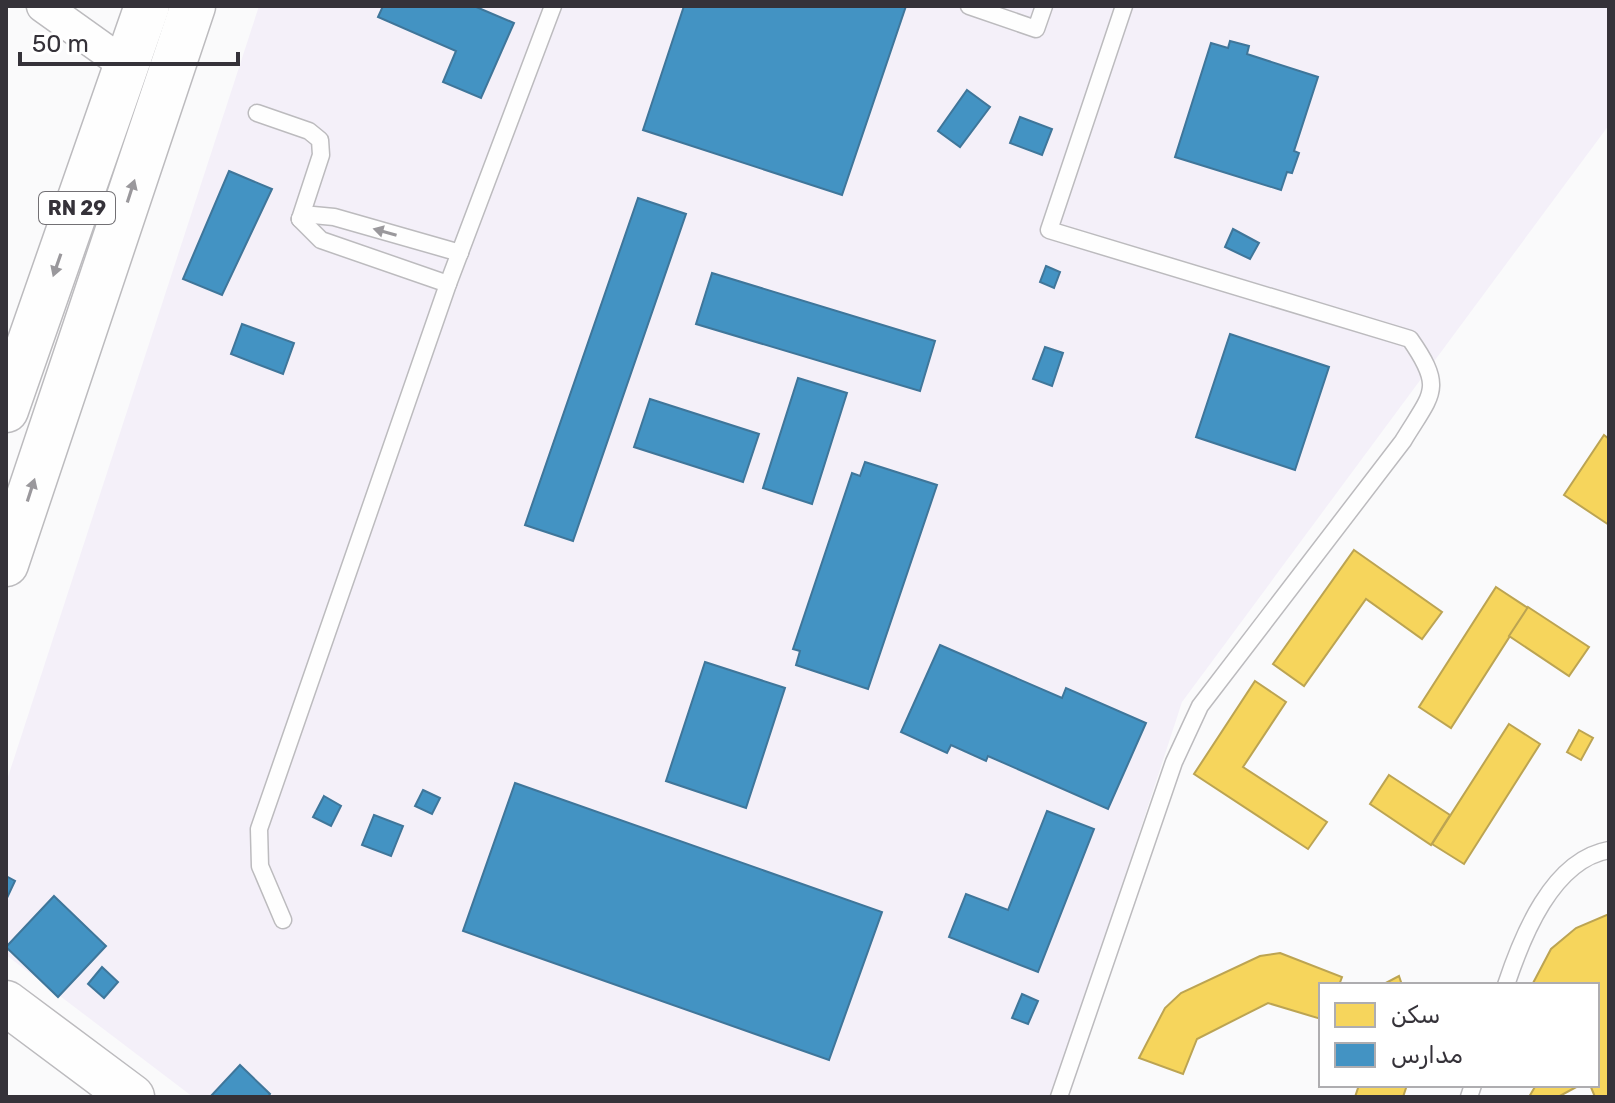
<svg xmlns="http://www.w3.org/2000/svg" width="1615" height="1103" font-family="Rubik,'Noto Sans Arabic',sans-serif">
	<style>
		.built { fill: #f4f0f9 }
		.homes { fill: #f6d55c; stroke: #bca452; stroke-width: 2 }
		.schools { fill: #4393c3; stroke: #3f769a; stroke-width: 2 }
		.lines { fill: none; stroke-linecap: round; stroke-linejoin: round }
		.lane-casing { stroke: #bcbbbe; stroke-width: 19 }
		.street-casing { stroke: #bcbbbe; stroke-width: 35 }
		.secondary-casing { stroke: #bcbbbe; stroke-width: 47 }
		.highway-casing { stroke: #bcbbbe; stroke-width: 47 }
		.lane { stroke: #fefefe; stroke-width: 16 }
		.street { stroke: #fefefe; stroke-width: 32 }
		.secondary { stroke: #fefefe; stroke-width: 44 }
		.highway { stroke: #fefefe; stroke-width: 44 }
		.oneway { fill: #9a989c }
		.labels { text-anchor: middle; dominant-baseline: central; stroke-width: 8; stroke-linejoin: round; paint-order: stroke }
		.shield { fill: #fff; stroke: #727074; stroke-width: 2 }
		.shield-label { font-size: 20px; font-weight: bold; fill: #353239 }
	</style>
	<rect width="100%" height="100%" fill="#fafafb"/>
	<polygon class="built" points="259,6 1609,6 1609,125 1182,702 1053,1097 193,1097 6,955 6,783"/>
	<g class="homes">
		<polygon points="1604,435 1609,439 1609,525 1564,495"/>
		<polygon points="1354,550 1442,612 1422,639 1366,599 1304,686 1273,664"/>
		<polygon points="1496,587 1528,608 1451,728 1419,707"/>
		<polygon points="1528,607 1589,647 1569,676 1509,636"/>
		<polygon points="1255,681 1286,702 1243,767 1327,822 1308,849 1194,774"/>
		<polygon points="1509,724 1540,744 1464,864 1432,844"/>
		<polygon points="1579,730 1593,738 1581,760 1567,752"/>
		<polygon points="1389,775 1450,815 1431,845 1370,804"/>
		<polygon points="1609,914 1609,1097 1595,1097 1590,1085 1597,1085 1597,985 1532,985 1551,949 1576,928"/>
		<polygon points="1280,953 1342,977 1339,985 1321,985 1321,1019 1268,1003 1197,1039 1183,1074 1139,1058 1165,1008 1181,993 1260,956"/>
		<polygon points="1399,976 1402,985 1382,985"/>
		<polygon points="1359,1085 1407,1085 1403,1097 1355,1097"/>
		<polygon points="1536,1085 1580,1085 1558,1097 1529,1097"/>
	</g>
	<g class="schools">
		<polygon points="383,6 474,6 514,23 481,98 443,82 456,51 378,17"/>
		<polygon points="684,6 906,6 842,195 643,130"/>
		<polygon points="1230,41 1249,46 1247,54 1318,77 1294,151 1299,153 1292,173 1287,172 1281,190 1175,157 1211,43 1228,48"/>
		<polygon points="967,90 990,107 960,147 938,131"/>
		<polygon points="1020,117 1052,129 1042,155 1010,143"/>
		<polygon points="229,171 272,189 222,295 183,279"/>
		<polygon points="638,198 686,214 573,541 525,525"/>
		<polygon points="1233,229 1259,243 1250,259 1225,247"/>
		<polygon points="1046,266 1060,272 1054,288 1040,282"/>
		<polygon points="712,273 935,341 920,391 696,324"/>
		<polygon points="242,324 294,343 283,374 231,354"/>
		<polygon points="1230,334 1329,367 1295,470 1196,437"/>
		<polygon points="1045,347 1063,353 1052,386 1033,379"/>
		<polygon points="798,378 847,393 812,504 763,488"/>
		<polygon points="650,399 759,434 743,482 634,447"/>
		<polygon points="865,462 937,485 868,689 796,665 800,651 793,649 852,473 860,476"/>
		<polygon points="940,645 1062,698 1066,688 1146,723 1108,809 988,756 986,761 951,745 947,753 901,732"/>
		<polygon points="705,662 785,688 746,808 666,781"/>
		<polygon points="515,783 882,912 829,1060 463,931"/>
		<polygon points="423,790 440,798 432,814 415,806"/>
		<polygon points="324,796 341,806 331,826 313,817"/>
		<polygon points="1047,811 1094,829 1038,972 949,937 966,894 1008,910"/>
		<polygon points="374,815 403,826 391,856 362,845"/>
		<polygon points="6,876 15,881 6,900"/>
		<polygon points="54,896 106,946 58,997 6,947"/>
		<polygon points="102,967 118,982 104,998 88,984"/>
		<polygon points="1022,994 1038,1001 1028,1024 1012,1018"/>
		<polygon points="240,1065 270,1094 268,1097 210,1097"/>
	</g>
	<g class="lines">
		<defs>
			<g id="lane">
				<polyline points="969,6 1036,29 1044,6"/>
				<polyline points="257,113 309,131 320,140 321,155 300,219"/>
				<polyline points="300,219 313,215 334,217 460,253"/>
				<polyline points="300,219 321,240 448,284"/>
				<polyline points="283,920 260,866 259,829 448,284 553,6"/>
				<path d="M1506,985C1522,937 1552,860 1609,850"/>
				<path d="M1059,1097L1174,762L1200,706L1403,441C1432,393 1445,389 1410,339L1049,230L1124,6"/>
				<polyline points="1469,1097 1473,1085"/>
			</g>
			<polyline id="street" points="43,6 127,66"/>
			<polyline id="secondary" points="6,1003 132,1097"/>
			<g id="highway">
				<polyline points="6,410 147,6"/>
				<polyline points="6,564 193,6"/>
			</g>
		</defs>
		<use href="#lane" class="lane-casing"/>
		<use href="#street" class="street-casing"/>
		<use href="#secondary" class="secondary-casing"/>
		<use href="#highway" class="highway-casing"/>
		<use href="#lane" class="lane"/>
		<use href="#street" class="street"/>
		<use href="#secondary" class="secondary"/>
		<use href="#highway" class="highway"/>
	</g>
	<defs><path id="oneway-solid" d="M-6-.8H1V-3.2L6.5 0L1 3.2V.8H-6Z" transform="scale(2)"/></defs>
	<g class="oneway">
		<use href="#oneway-solid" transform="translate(131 191) rotate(-72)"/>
		<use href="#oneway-solid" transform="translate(385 232) rotate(-164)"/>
		<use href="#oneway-solid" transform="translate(57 265) rotate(109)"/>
		<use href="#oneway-solid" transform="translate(31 490) rotate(-72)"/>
	</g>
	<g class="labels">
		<rect class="shield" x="39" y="192" width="76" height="32" rx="6"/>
		<g class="shield-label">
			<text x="77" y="208">RN 29</text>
		</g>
	</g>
	<rect width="1615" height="1103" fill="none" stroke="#353239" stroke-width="16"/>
	<rect x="1319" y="983" width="280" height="104" fill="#ffffff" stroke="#aeadb0" stroke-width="2"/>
	<rect x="1335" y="1003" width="40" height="24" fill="#f6d55c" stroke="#aeadb0" stroke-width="2"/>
	<text x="1391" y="1023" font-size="24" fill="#353239">سكن</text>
	<rect x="1335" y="1043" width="40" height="24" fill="#4393c3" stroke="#aeadb0" stroke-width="2"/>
	<text x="1391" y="1063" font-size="24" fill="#353239">مدارس</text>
	<path d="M20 52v12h218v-12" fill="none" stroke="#353239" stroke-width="4"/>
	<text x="32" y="52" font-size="24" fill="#353239" stroke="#ffffff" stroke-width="6" paint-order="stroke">50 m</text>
</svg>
